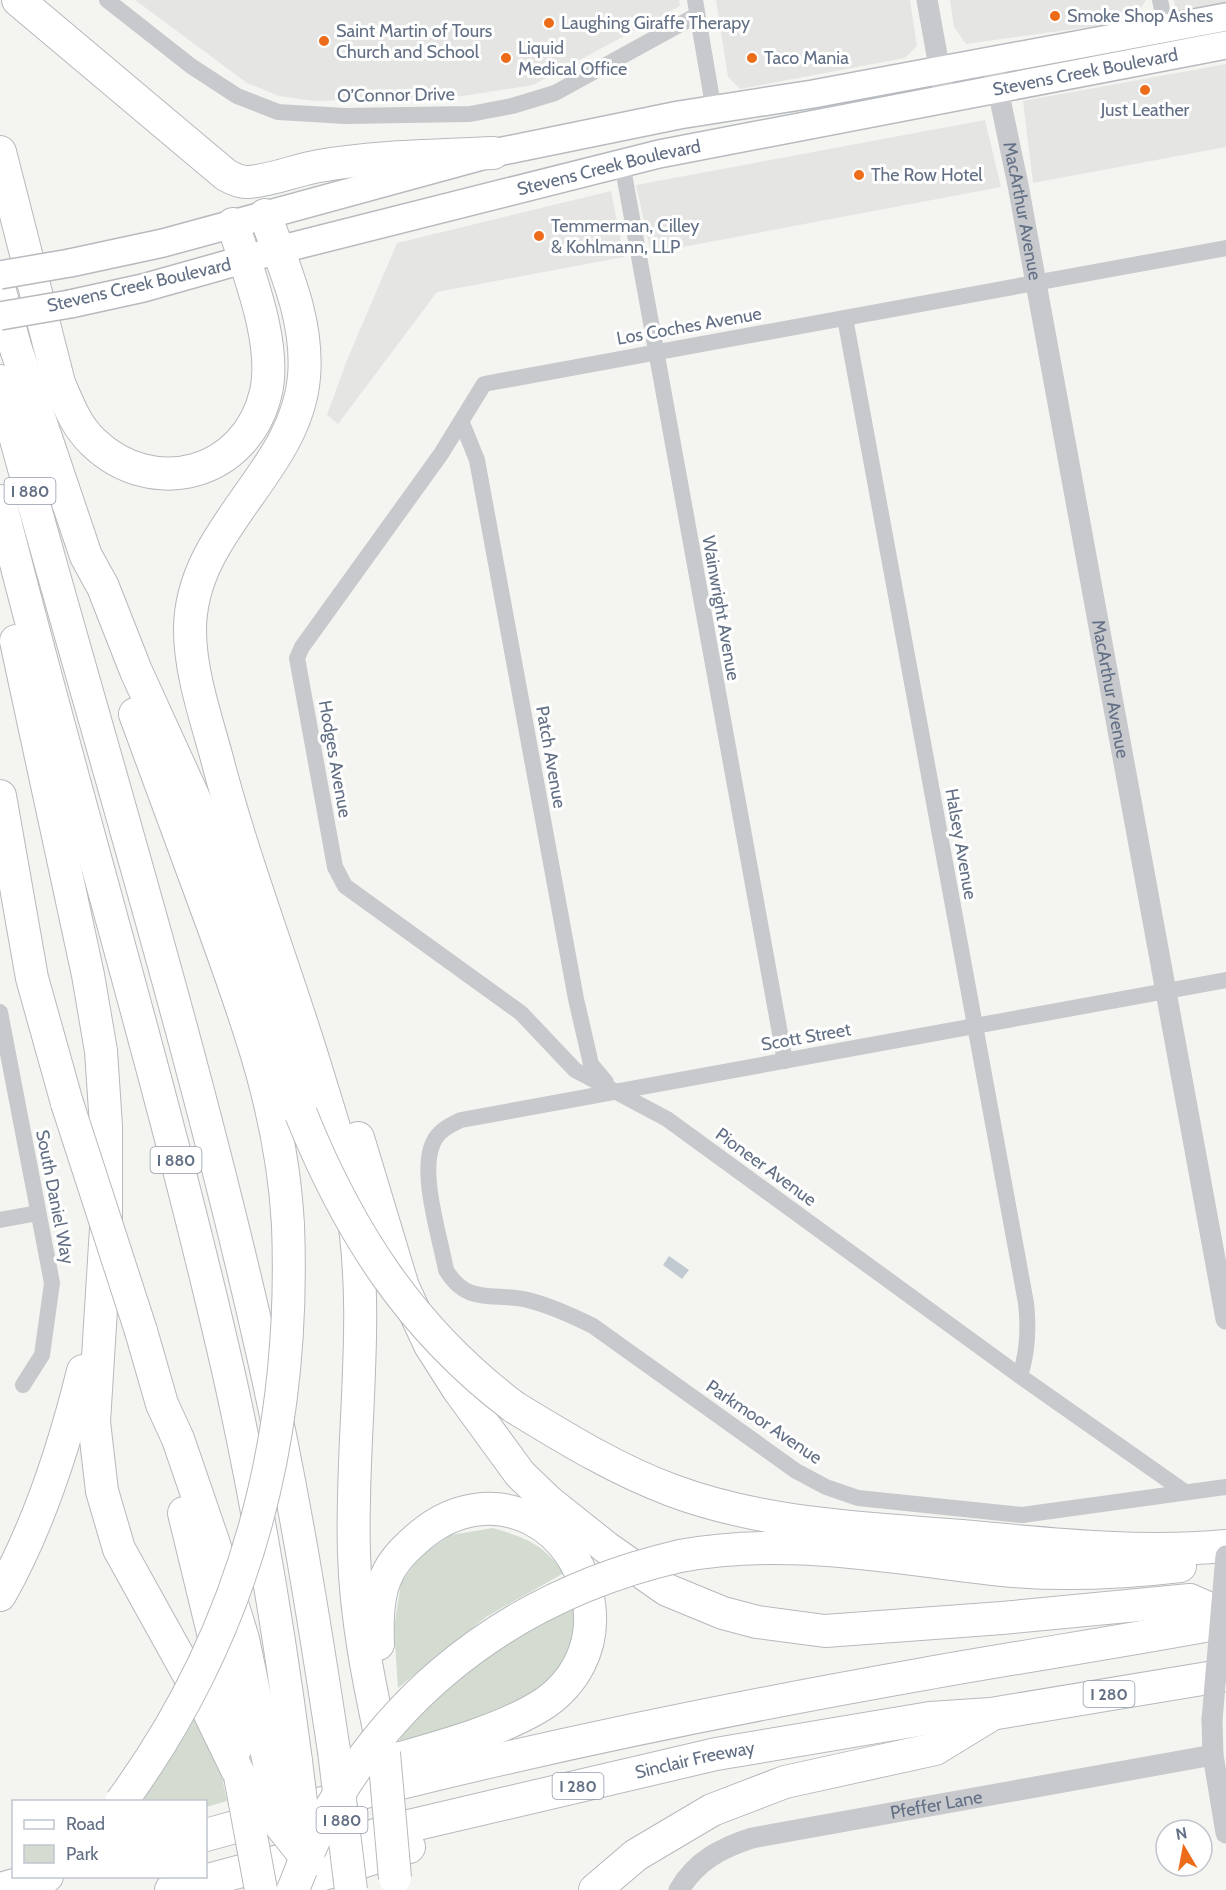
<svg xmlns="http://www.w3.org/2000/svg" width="1226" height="1890" font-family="Cabin,sans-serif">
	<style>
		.built { fill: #e5e5e4 }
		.green { fill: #d4dcd1 }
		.water { fill: #c2cad1 }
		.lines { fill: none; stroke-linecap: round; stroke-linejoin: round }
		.primary-casing { stroke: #b7babe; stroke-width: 30 }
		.motorway-casing { stroke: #b6b9bd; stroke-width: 34 }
		.minor { stroke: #c7c9cd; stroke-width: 16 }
		.tertiary { stroke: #c7c9cd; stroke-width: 21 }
		.primary { stroke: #fff; stroke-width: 27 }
		.motorway { stroke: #fff; stroke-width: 32 }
		.primary-bridge-casing { stroke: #b7babe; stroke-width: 30; stroke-linecap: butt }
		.motorway-bridge-casing { stroke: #b6b9bd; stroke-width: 34; stroke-linecap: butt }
		.tertiary-bridge { stroke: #c7c9cd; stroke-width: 21 }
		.primary-bridge { stroke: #fff; stroke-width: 27 }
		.motorway-bridge { stroke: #fff; stroke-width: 32 }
		.poi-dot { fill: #ed6c19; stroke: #fff; stroke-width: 2 }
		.labels { text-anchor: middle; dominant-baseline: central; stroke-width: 6; stroke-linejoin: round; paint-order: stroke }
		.shield { fill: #fff; stroke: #919aa9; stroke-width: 1.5 }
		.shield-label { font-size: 16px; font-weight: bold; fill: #626f84 }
		.poi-label { font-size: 18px; fill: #626f84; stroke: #fff; text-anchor: start }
		.street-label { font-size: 18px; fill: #626f84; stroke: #fff }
	</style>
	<rect width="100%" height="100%" fill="#f4f5f1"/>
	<g class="built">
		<polygon points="135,0 679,0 680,6 533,85 463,96 314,101 279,96 247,83"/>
		<polygon points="716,0 910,0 917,46 905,58 740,89 728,77"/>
		<polygon points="950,0 1146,0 1132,21 966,44 954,27"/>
		<polygon points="1174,0 1226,0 1226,3 1176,13"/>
		<polygon points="1226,64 1226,147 1033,183 1023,101"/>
		<polygon points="985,120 1001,187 651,253 636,185"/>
		<polygon points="611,191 624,257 437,292 338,424 327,415 347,360 397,243"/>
	</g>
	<g class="green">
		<path d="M493,1528C529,1539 541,1543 564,1573L486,1617L398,1688L394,1628L401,1583L421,1555L451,1535Z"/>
		<path d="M576,1605C577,1629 573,1652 560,1671C556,1678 545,1683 538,1688C496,1716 449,1735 401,1753L400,1736L440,1694L488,1654Z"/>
		<polygon points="196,1711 218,1758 227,1801 206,1807 206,1802 136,1802"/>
	</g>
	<polygon class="water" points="669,1256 689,1270 682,1279 663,1265"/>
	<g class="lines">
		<defs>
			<g id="primary">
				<polyline points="70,263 163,243 493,153 679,115 813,94 1226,17"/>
				<path id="s3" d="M70,304L143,288L278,250L659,154L1226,45"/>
			</g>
			<g id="motorway">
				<path d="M18,0L226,175C233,179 239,182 247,182C272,181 295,170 319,166C376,156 435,156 493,153"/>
				<path d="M0,152L59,383C68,404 76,426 93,442C153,500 247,475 266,392C277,343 248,272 233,224"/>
				<path d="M265,215C284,267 309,320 304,377C296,473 190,529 190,630C190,671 205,715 216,755C245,867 288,974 321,1085C333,1123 345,1161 351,1201C372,1318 350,1436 354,1554C356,1622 370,1687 384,1753"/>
				<polyline points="0,291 15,346 86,556 103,587 136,671 215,844 301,1114"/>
				<path d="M0,381C88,707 190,1030 264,1360C293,1489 314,1619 334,1751"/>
				<path d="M0,501C73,792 161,1078 228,1370C257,1499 279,1630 296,1761"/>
				<polyline points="16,641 88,975 101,1051 106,1126 106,1228 94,1422 102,1491 119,1549 206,1706 240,1776"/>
				<path d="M135,714C161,783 186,853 212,923C249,1025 282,1115 288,1225"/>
				<polyline points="0,796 32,978 67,1103"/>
				<polyline points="358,1138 403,1287 430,1345 458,1389 520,1474 548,1501 607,1548 667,1590 723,1613 757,1622 825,1631 1002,1618 1190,1600 1226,1616"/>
				<polyline points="141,1331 162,1404 178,1439 213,1541 243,1639 270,1768"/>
				<path d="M514,1407C565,1438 615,1469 671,1490C764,1525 865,1528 962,1536C1050,1544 1138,1554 1226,1546"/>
				<polyline points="184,1513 225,1682 236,1748"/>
				<path d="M680,1556C792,1536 891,1558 1002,1570C1062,1576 1121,1573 1180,1566"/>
				<path d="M0,1595C39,1526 64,1448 83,1371"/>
				<path d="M366,1768C420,1752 498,1734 545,1703C574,1683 592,1650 590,1614C585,1525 493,1475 421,1535C407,1547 393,1560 386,1577C377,1597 377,1622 378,1644"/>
				<path d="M319,1804C519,1751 720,1710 924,1674C1024,1656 1126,1641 1226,1622"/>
				<polyline points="206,1835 274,1816"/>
				<polyline points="0,1889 47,1876"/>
				<polyline points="276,1889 409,1847"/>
				<path id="s4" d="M171,1890L413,1825L716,1754L930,1718L991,1714L1226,1675"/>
				<polyline points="595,1890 636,1855 712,1810 785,1782 935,1749 989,1716"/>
			</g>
		</defs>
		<use href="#primary" class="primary-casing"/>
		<use href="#motorway" class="motorway-casing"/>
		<g class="minor">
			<polyline points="107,0 191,66 237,96 278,112 345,116 470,114 512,106 555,93 697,15"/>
			<polyline points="695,0 714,111"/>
			<polyline points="1160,0 1166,28"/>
			<polyline points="622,163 785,1061"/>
			<path d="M845,318L1026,1303C1029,1329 1028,1351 1020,1376"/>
			<polyline points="462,423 477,460 576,999 591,1064 606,1082"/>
			<path d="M1226,980L461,1120C450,1125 438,1131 433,1143C419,1173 440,1237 446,1270C467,1306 494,1292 528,1300C551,1306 571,1315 593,1326L796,1471L826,1487L858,1498L1022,1515L1226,1487"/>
			<polyline points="0,1012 52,1283 42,1355 23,1385"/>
			<polyline points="0,1220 38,1213"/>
			<polyline points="1185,1492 1020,1376 667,1119 575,1070 521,1013 345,886 335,867 297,658 302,647 441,454 484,384 1226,248"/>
		</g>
		<g class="tertiary">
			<polyline points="927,0 945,99"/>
			<path id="s1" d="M992,61L1018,185L1226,1319"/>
			<polyline points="1212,1720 1213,1755 1226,1833"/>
			<path id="s2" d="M679,1890C696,1861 721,1848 752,1838L1213,1755"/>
		</g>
		<use href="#primary" class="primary"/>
		<use href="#motorway" class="motorway"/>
		<defs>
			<g id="primary-bridge">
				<polyline points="0,275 70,263"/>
				<polyline points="0,316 70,304"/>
			</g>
			<g id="motorway-bridge">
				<polyline points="67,1103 141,1331"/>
				<path d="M301,1114C349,1233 411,1329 514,1407"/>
				<polyline points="334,1751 351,1890"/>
				<polyline points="384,1753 395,1878"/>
				<polyline points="296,1761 308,1858"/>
				<polyline points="270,1768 281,1826 309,1861"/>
				<polyline points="240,1776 261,1890"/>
				<path d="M121,1802C247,1630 296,1435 288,1225"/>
				<path d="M293,1890C358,1713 498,1598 680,1556"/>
			</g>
		</defs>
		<use href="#primary-bridge" class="primary-bridge-casing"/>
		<use href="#motorway-bridge" class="motorway-bridge-casing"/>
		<polyline class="tertiary-bridge" points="1212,1720 1226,1556"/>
		<use href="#primary-bridge" class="primary-bridge"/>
		<use href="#motorway-bridge" class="motorway-bridge"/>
	</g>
	<g class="poi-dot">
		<circle cx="1055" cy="16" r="6"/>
		<circle cx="549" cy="23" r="6"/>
		<circle cx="324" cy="41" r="6"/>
		<circle cx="506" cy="58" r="6"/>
		<circle cx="752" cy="58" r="6"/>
		<circle cx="1145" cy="90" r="6"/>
		<circle cx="859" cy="175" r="6"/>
		<circle cx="539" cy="236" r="6"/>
	</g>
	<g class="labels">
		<g class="shield">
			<rect x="4.5" y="478" width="51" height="26" rx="4.5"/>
			<rect x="150.5" y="1147" width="51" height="26" rx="4.5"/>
			<rect x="1083.5" y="1681" width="51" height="26" rx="4.5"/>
			<rect x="552.5" y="1773" width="51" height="26" rx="4.5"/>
			<rect x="316.5" y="1807" width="51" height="26" rx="4.5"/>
		</g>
		<g class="shield-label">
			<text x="30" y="491">I 880</text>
			<text x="176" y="1160">I 880</text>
			<text x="1109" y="1694">I 280</text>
			<text x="578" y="1786">I 280</text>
			<text x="342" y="1820">I 880</text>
		</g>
		<g class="poi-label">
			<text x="1067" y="16">Smoke Shop Ashes</text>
			<text x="561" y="23">Laughing Giraffe Therapy</text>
			<text x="336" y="31">Saint Martin of Tours<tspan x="336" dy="21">Church and School</tspan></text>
			<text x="518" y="48">Liquid<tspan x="518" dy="21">Medical Office</tspan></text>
			<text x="764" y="58">Taco Mania</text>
			<text x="1145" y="110" text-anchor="middle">Just Leather</text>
			<text x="871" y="175">The Row Hotel</text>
			<text x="551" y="226">Temmerman, Cilley<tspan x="551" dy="21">&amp; Kohlmann, LLP</tspan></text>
		</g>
		<g class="street-label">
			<text stroke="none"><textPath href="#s3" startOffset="1042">Stevens Creek Boulevard</textPath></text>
			<text transform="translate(396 95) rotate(-1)">O’Connor Drive</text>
			<text stroke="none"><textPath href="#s3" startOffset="556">Stevens Creek Boulevard</textPath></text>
			<text stroke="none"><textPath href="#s1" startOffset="153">MacArthur Avenue</textPath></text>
			<text transform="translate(139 285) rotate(-13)">Stevens Creek Boulevard</text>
			<text transform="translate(689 326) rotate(-10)">Los Coches Avenue</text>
			<text transform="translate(721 608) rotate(80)">Wainwright Avenue</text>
			<text stroke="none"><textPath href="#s1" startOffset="639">MacArthur Avenue</textPath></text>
			<text transform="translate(551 757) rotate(80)">Patch Avenue</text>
			<text transform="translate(335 759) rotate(80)">Hodges Avenue</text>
			<text transform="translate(961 844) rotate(80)">Halsey Avenue</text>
			<text transform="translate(806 1037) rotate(-10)">Scott Street</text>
			<text transform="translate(766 1167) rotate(36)">Pioneer Avenue</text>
			<text transform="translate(55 1197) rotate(79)">South Daniel Way</text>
			<text transform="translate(764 1422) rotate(34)">Parkmoor Avenue</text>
			<text stroke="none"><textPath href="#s4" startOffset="540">Sinclair Freeway</textPath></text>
			<text stroke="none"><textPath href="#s2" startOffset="279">Pfeffer Lane</textPath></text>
		</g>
	</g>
	<rect x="12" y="1800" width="195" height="78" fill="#ffffff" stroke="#c0c5ce" stroke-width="1.5"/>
	<rect x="24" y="1820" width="30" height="9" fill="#ffffff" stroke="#c0c5ce" stroke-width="1.5"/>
	<text x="66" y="1830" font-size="18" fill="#626f84">Road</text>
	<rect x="24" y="1845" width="30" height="18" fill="#d4dcd1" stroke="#c0c5ce" stroke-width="1.5"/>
	<text x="66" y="1860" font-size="18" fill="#626f84">Park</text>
	<g transform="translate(1184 1848) rotate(350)"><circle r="28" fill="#ffffff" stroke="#c0c5ce" stroke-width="1.5"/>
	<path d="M0-4.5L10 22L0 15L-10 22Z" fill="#ed6c19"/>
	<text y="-9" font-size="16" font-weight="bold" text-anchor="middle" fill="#626f84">N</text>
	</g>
</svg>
